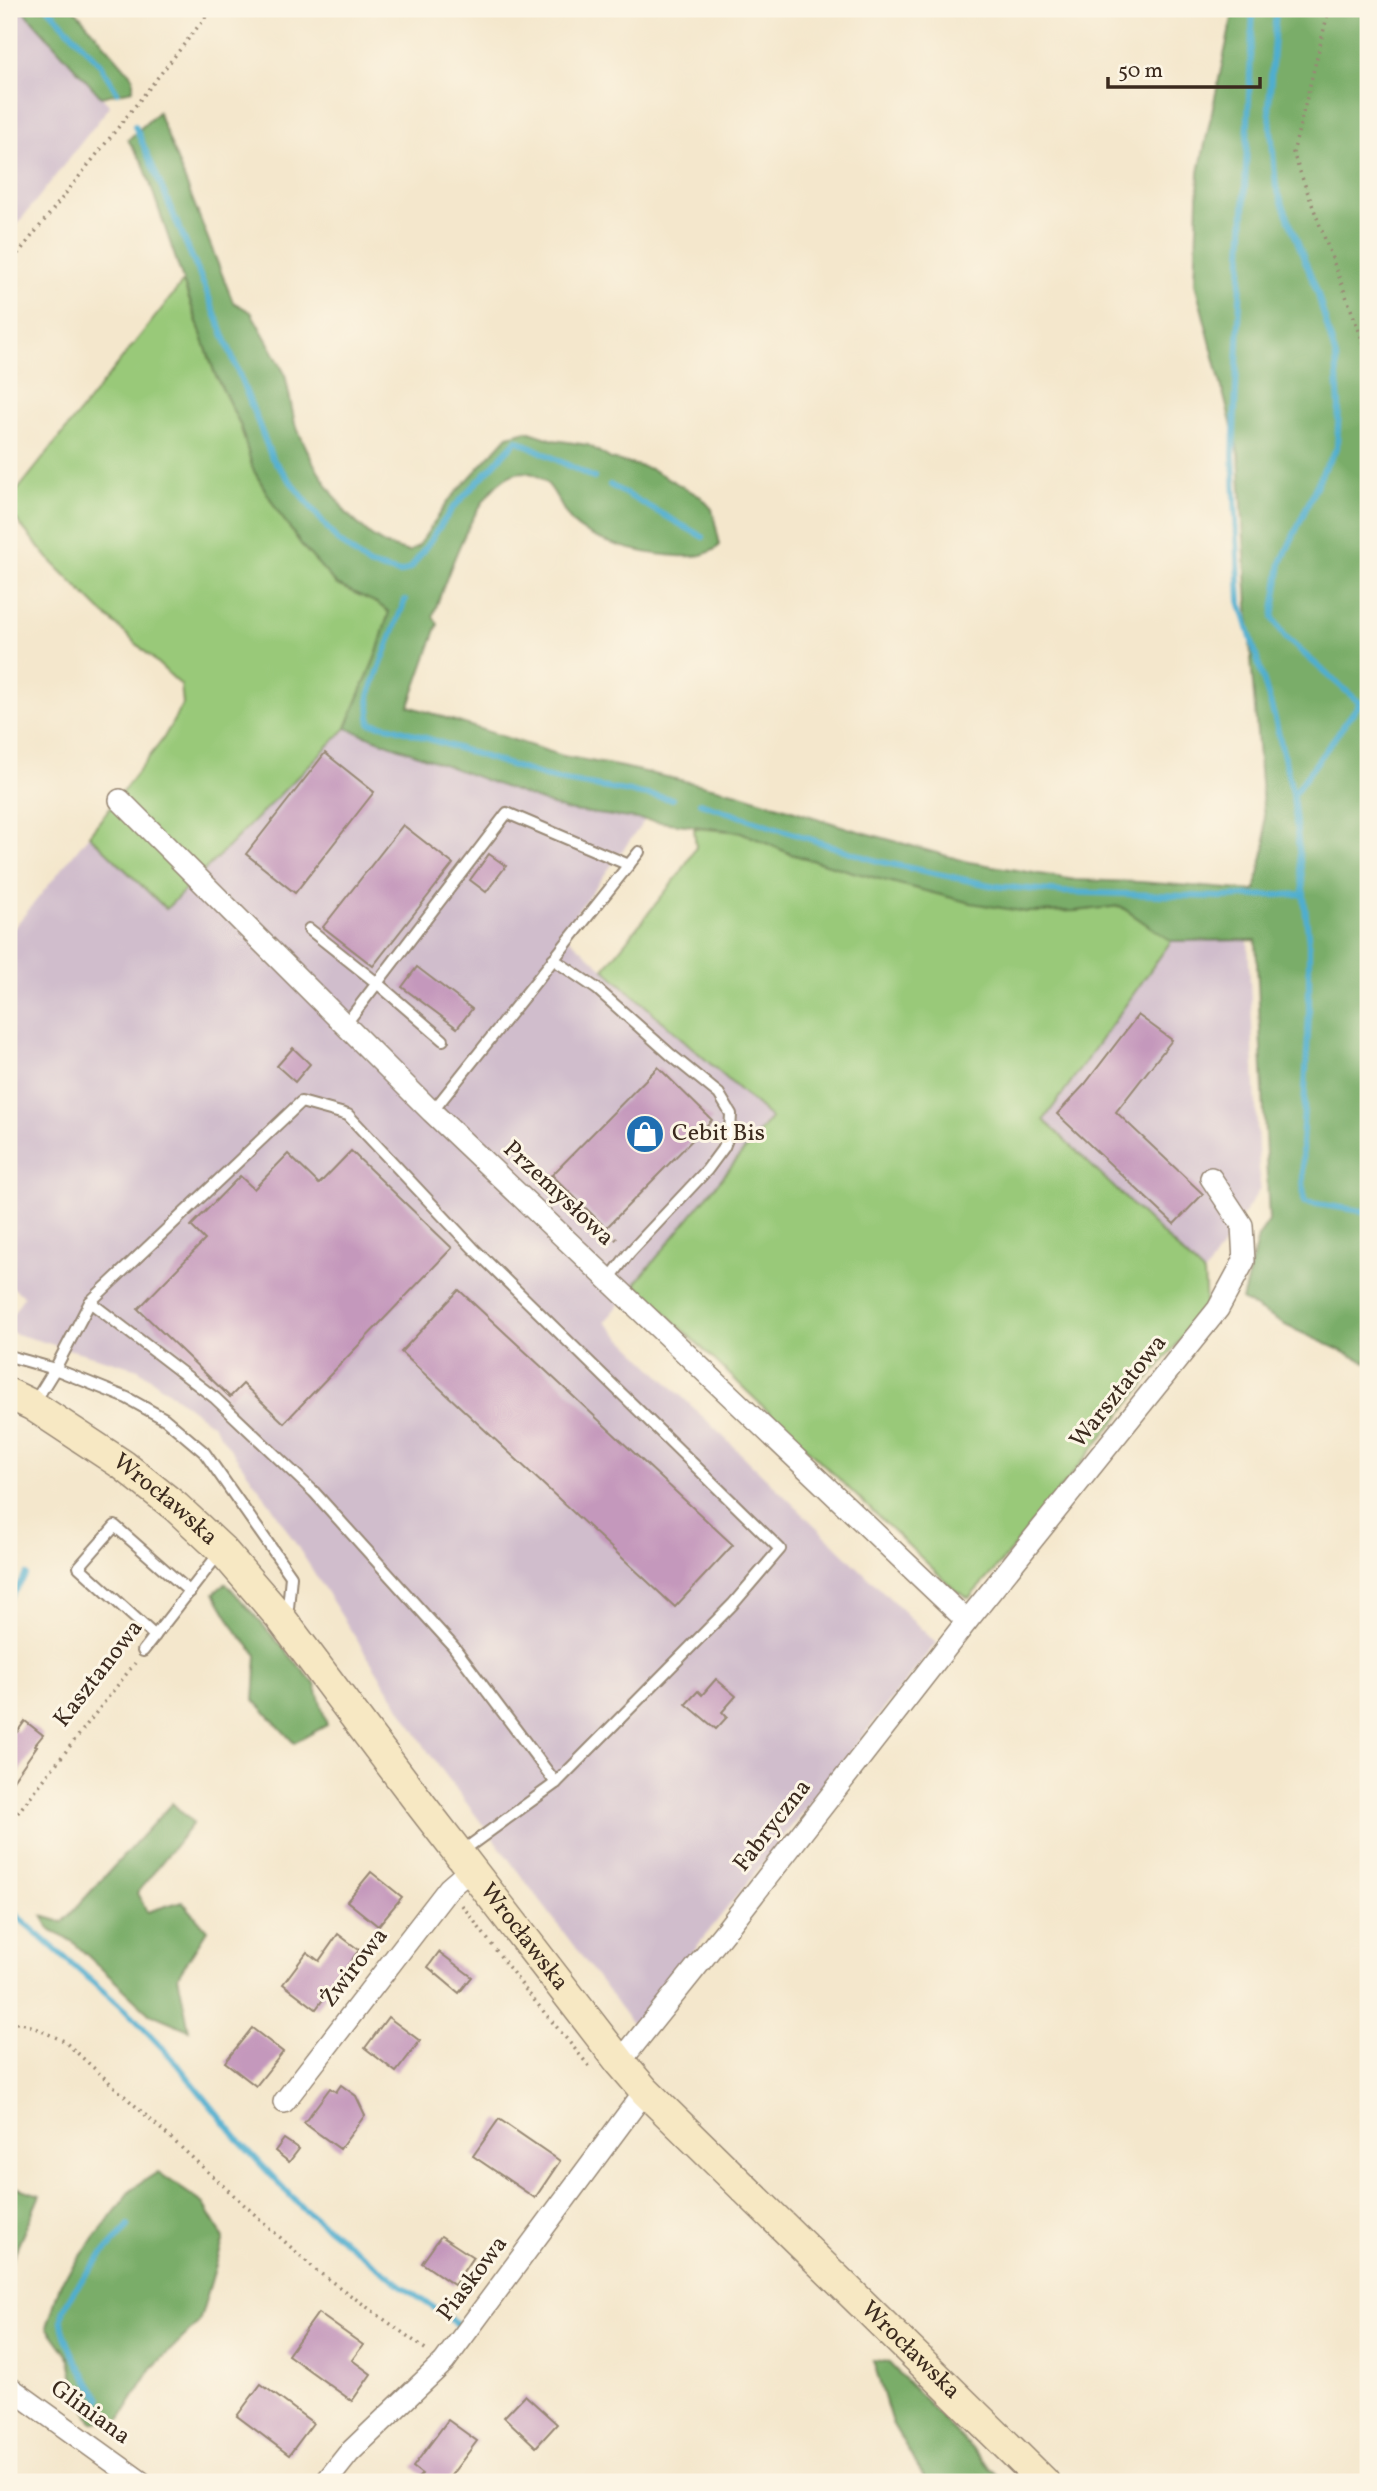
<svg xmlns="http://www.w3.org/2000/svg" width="1377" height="2491" font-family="Vollkorn,serif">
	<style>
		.industrial { fill: #d0bdcc }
		.green { fill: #99c979; stroke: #6a7a4c; stroke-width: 2 }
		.forest { fill: #7aad69; stroke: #5a6c44; stroke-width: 2 }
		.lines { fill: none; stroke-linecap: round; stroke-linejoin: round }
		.stream { stroke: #50aecf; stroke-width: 6 }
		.building { fill: #c498bc }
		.service-casing { stroke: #988875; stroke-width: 14 }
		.minor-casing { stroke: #988875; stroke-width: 24 }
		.secondary-casing { stroke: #988875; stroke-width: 33 }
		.path { stroke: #988875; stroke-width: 3.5; stroke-dasharray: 2 5; stroke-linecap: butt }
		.service { stroke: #fff; stroke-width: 10 }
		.minor { stroke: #fff; stroke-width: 21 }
		.secondary { stroke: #f7e8c3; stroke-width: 30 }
		.labels { text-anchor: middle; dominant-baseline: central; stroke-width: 6; stroke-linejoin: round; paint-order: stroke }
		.poi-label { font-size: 24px; fill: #3b2a1e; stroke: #fcf5e5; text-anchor: start }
		.street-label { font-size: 24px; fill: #3b2a1e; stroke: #fcf5e5 }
	</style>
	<rect width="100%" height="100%" fill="#fcf5e5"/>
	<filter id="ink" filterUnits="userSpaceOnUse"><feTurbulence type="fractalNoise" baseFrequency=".0143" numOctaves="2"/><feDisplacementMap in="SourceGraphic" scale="14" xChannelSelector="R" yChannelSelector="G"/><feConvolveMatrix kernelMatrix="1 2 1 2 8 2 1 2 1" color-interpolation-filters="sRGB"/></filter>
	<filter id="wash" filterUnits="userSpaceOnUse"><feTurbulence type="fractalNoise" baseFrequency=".00686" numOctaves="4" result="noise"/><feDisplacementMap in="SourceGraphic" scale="28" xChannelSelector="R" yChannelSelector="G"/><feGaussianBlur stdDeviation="1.57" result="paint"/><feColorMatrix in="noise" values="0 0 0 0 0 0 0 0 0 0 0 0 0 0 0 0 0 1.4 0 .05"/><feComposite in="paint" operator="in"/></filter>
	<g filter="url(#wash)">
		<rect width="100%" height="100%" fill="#f4e7cc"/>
		<g class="industrial">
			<polygon points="9,9 22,9 110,106 9,235"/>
			<polygon points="346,728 565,810 645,820 562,932 771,1118 605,1322 936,1643 634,2026 429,1753 271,1505 213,1425 138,1369 9,1332 9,1320 24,1296 9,1285 9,934 89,835 167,909"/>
			<polygon points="1171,941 1248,941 1260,1189 1204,1274 1043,1120"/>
		</g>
		<g class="green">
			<polygon points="183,282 215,374 240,424 253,469 277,510 303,547 337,585 377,603 389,612 377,653 346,728 166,909 89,835 163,739 183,704 181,685 99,609 48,558 9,511 9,501"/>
			<polygon points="694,828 741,832 791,854 854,872 1026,912 1076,911 1120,906 1171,941 1044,1120 1204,1274 1206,1308 1000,1564 969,1598 955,1590 635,1284 771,1118 604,969 681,872 696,847"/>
		</g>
		<g class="forest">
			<polygon points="22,9 74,9 133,77 133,90 101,97"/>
			<path d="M1234,9H1368V1363L1287,1326L1242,1300L1258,1237L1269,1221L1256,940L1171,941L1120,906L1076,911L1026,912L971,903L853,872L791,854L741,832L565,810L346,728L377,653L389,612L377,603L337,585L303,547L277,510L253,469L240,424L215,374L143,163L128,140L158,112L233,302L251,312L274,353L285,374L295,424L313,462L327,485L347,514L370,535L386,545L409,552L419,545L449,500L508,436L527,431L554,440L588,445L611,459L651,469L701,497L712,509L720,545C706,559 684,557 665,555C640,553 592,541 574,524C560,511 557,488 539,477C486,445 445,584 433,616L438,624L409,706L563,756L622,767L738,793L848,828L969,862L1075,880L1141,882L1255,891L1266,843L1252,673L1239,454L1195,283L1199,172Z"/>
			<polygon points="226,1583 315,1684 327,1725 294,1743 254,1700 257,1655 237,1632 214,1593"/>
			<polygon points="172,1803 193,1823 137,1893 147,1912 182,1901 207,1930 178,1976 189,2030 149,2013 72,1941 51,1931 42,1916 63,1922"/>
			<polygon points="158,2172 204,2204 224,2238 199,2322 152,2368 118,2422 93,2422 76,2390 70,2359 47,2327 61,2282 133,2188"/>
			<polygon points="9,2185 40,2195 9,2266"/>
			<polygon points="873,2360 888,2362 1004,2482 927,2482 892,2423"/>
		</g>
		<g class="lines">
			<g class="stream">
				<polyline points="49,9 100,64 117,92"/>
				<polyline points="1253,9 1233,456 1240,601 1275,719 1293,795"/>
				<polyline points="1276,9 1269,106 1276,187 1317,291 1336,358 1339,406 1337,448 1324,469 1281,563 1273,618 1286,638 1368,710"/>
				<polyline points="135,126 204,285 272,458 337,540 369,565 400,573 411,568 452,509 517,440 594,478"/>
				<polyline points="610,485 703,537"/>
				<polyline points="405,600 369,696 370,723 392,727 553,779 672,799"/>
				<polyline points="1360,703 1293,795 1309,943 1309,1015 1302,1144 1304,1202 1368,1212"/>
				<polyline points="700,803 877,861 994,886 1062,892 1221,897 1304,894"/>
				<polyline points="9,1599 26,1575"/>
				<polyline points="9,1909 136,2020 172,2058 242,2144 301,2207 402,2286 459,2325"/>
				<path d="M100,2399C87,2376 65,2349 62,2322C59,2298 112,2245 128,2226"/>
			</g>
		</g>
		<g id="blocks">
			<g class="building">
				<polygon points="325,753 374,792 295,893 246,854"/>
				<polygon points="403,825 453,864 373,966 323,927"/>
				<polygon points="489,854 506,866 486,892 470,880"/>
				<polygon points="417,967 472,1009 457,1028 402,987"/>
				<polygon points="1138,1015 1172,1040 1116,1112 1203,1194 1174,1224 1057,1114 1085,1084"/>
				<polygon points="293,1048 310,1064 295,1082 277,1066"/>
				<polygon points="658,1067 712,1120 606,1228 552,1175"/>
				<polygon points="351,1151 452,1248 284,1423 243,1384 230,1397 138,1309 205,1240 191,1226 240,1176 254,1189 288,1154 319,1184"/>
				<polygon points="459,1290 733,1545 675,1607 401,1352"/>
				<polygon points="716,1679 736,1696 722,1712 727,1717 716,1729 686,1704 698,1691 702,1695"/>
				<polygon points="25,1721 43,1735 35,1745 37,1746 9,1786 9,1726 17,1732"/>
				<polygon points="371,1872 402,1897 378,1926 347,1901"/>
				<polygon points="338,1934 359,1950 316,2009 283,1984 307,1952 319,1961"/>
				<polygon points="439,1952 472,1977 459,1993 428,1967"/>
				<polygon points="388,2017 420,2041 396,2072 365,2048"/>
				<polygon points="252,2028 283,2052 256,2086 225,2062"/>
				<polygon points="341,2085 356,2096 365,2115 340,2149 304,2123 330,2088 336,2092"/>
				<polygon points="499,2119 560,2161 535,2198 473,2156"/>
				<polygon points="284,2139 299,2149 289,2162 275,2151"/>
				<polygon points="441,2236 473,2257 454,2285 422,2263"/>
				<polygon points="318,2313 363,2345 352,2360 371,2374 352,2401 288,2355"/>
				<polygon points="261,2384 313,2423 289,2455 237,2416"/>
				<polygon points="525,2395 557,2424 536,2447 504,2417"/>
				<polygon points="448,2420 477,2441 446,2482 414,2482 422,2474 413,2467"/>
			</g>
		</g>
	</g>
	<g filter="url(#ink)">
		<use href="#blocks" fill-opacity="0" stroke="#988875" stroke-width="2"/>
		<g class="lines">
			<defs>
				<g id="service">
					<polyline points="309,929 377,983 443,1040"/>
					<polyline points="553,959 597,989 671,1055 719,1094 731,1114 730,1132 724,1147 707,1170 630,1252 609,1279"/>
					<polyline points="345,1025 507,813 629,865"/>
					<polyline points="432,1112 639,852"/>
					<polyline points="90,1302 301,1102 348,1115 473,1248 780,1549 733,1604 556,1783 461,1852"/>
					<polyline points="9,1356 55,1369 34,1403"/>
					<polyline points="287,1619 291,1576 204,1452 165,1419 127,1398 55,1369 90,1302 215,1398 314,1492 453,1646 556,1783"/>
					<polyline points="155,1636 79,1567 115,1526 190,1592"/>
					<polyline points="143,1651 221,1551"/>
				</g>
				<g id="minor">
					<polyline points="120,800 432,1112 967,1621"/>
					<polyline points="620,2062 726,1930 967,1621 1218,1309 1244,1261 1242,1225 1211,1178"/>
					<polyline points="284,2102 449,1888 471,1869"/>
					<polyline points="9,2387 141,2482"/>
					<polyline points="326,2482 349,2453 444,2362 645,2091"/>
				</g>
				<g id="secondary">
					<path id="s1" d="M9,1394L32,1405L123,1465L176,1507L222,1550L280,1617L422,1806L620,2062L645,2091L1044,2482"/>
				</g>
			</defs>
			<use href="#service" class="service-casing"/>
			<use href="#minor" class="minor-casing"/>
			<use href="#secondary" class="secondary-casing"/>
			<g class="path">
				<polyline points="1329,9 1293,153 1368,355"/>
				<polyline points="9,265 212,9"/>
				<polyline points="550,1175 619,1242"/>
				<polyline points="9,1824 135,1663"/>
				<polyline points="462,1905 525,1989 589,2066"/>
				<polyline points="9,2022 26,2024 64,2041 317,2271 428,2351"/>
			</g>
			<use href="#service" class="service"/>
			<use href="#minor" class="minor"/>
			<use href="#secondary" class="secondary"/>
		</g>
	</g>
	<defs>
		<symbol id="shop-disc" viewBox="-11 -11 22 22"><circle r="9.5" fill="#1f6fb2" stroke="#fcf5e5"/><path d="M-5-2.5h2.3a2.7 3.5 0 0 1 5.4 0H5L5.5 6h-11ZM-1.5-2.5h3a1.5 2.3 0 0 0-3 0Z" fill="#fff"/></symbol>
	</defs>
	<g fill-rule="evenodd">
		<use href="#shop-disc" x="623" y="1112" width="44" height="44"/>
	</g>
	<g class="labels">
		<g class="poi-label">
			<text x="672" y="1134">Cebit Bis</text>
		</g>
		<g class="street-label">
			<text transform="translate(558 1194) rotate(43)">Przemysłowa</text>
			<text transform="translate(1119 1392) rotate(-51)">Warsztatowa</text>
			<text stroke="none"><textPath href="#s1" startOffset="189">Wrocławska</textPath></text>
			<text transform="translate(99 1674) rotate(-52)">Kasztanowa</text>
			<text transform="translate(773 1826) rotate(-52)">Fabryczna</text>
			<text stroke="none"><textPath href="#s1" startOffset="756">Wrocławska</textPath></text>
			<text transform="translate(355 1968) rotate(-52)">Żwirowa</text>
			<text transform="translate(473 2279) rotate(-53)">Piaskowa</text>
			<text stroke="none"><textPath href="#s1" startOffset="1323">Wrocławska</textPath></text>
			<text transform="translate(90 2413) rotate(36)">Gliniana</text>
		</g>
	</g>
	<rect width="1377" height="2491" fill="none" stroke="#fcf5e5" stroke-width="35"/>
	<path d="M1108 77v10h152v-10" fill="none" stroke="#3b2a1e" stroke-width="3.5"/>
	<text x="1118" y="77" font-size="21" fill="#3b2a1e" stroke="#fcf5e5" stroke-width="5" paint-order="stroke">50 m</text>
</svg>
